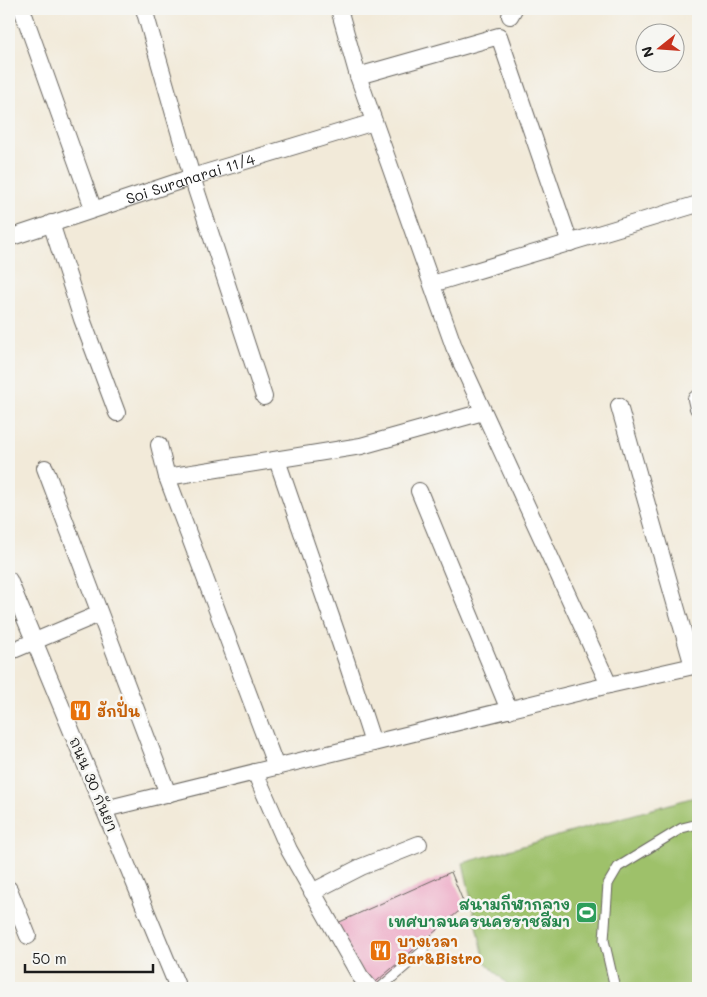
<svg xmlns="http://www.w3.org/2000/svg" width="707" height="997" font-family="Mali,'Playpen Sans Thai',sans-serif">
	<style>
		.green { fill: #9ec16b; stroke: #5d6e44 }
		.building { fill: #eca1c1 }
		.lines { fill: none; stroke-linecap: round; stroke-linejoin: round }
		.lane-casing { stroke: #67645e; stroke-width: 11 }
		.street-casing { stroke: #67645e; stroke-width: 18 }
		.lane { stroke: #fff; stroke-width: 9 }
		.street { stroke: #fff; stroke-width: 16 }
		.labels { text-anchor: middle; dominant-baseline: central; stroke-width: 5; stroke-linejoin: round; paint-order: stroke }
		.street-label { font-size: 15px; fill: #1c1c1c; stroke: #f6f6f2 }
		.food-label { font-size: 15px; font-weight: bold; fill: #c56008; stroke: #f6f6f2; text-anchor: start }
		.leisure-label { font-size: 15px; font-weight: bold; fill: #27864d; stroke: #f6f6f2; text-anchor: end }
	</style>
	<rect width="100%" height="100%" fill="#f6f6f2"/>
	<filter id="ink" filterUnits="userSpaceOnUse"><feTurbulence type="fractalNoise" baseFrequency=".02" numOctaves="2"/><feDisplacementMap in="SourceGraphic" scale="10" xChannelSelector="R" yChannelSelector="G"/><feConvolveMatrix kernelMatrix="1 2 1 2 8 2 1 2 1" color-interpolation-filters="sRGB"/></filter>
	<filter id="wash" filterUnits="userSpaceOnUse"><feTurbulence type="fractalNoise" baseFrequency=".0096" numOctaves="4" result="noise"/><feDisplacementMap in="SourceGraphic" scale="20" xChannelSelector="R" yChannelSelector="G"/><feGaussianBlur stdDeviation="1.12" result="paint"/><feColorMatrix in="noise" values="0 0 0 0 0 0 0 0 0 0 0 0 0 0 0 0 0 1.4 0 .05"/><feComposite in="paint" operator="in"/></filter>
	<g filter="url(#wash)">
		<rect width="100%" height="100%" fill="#f2ead9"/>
		<polygon class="green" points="698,796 698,988 511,988 485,962 463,863"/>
		<g id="blocks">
			<polygon class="building" points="451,872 465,906 371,986 333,925"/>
		</g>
	</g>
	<g filter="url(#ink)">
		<use href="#blocks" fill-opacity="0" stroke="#67645e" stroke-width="1"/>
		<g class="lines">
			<defs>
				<g id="lane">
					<polyline points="380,988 424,950"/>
					<polyline points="615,988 604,940 608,884 618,867 682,828 698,824"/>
				</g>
				<g id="street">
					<polyline points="22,9 93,208"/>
					<polyline points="144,9 192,177 264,397"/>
					<polyline points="510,16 514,9"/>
					<polyline points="358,76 499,36 570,243"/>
					<polyline points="51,223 82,319 117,413"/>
					<path id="s1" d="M9,238L192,177L374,122"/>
					<polyline points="432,284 698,204"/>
					<polyline points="696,399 698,408"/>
					<polyline points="619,406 693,666"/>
					<polyline points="159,445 167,477 276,767"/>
					<polyline points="277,460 346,660 373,743"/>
					<polyline points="45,468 168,794"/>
					<polyline points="167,477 361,446 483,412"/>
					<polyline points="419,491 509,710"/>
					<polyline points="9,580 178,988"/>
					<polyline points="9,652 99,614"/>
					<polyline points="609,685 698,665"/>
					<polyline points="255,772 289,850 360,976 370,988"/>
					<polyline points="105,809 609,685 454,347 358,76 339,9"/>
					<polyline points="9,889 28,936"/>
					<polyline points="312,892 361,867 419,844"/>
				</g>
			</defs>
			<use href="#lane" class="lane-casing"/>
			<use href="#street" class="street-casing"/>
			<use href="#lane" class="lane"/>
			<use href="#street" class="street"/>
		</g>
	</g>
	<defs>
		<symbol id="restaurant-square" viewBox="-11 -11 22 22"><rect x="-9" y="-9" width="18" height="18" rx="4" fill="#e8710a" stroke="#f6f6f2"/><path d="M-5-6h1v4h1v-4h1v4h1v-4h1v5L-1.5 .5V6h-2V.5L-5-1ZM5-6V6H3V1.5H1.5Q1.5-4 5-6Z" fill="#fff"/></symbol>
		<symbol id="stadium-square" viewBox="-11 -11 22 22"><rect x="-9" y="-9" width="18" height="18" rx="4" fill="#2e9e5b" stroke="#f6f6f2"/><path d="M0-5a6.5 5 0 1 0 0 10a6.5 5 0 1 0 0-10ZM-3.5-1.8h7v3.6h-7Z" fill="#fff"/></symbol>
	</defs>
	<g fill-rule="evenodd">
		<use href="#restaurant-square" x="68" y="698" width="25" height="25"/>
		<use href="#stadium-square" x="574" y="900" width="25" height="25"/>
		<use href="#restaurant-square" x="368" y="938" width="25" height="25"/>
	</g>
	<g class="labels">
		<g class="street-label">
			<text stroke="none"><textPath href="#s1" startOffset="191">Soi Suranarai 11/4</textPath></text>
			<text transform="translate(94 784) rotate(67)">ถนน 30 กันยา</text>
		</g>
		<g class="food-label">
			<text x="97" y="711">ฮักปั่น</text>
			<text x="397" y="941">บางเวลา<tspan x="397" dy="17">Bar&amp;Bistro</tspan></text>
		</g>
		<g class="leisure-label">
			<text x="570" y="904">สนามกีฬากลาง<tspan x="570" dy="17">เทศบาลนครนครราชสีมา</tspan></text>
		</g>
	</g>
	<rect width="707" height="997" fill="none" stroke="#f6f6f2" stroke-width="30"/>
	<g transform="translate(660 48) rotate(253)"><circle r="24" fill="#f6f6f2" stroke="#9f9f9c"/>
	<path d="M0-4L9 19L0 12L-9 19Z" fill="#c8321e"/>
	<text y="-8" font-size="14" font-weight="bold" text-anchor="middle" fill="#1c1c1c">N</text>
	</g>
	<path d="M25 964v8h128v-8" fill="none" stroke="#1c1c1c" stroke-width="2.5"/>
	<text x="32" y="964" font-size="15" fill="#1c1c1c" stroke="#f6f6f2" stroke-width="4" paint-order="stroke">50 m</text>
</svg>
